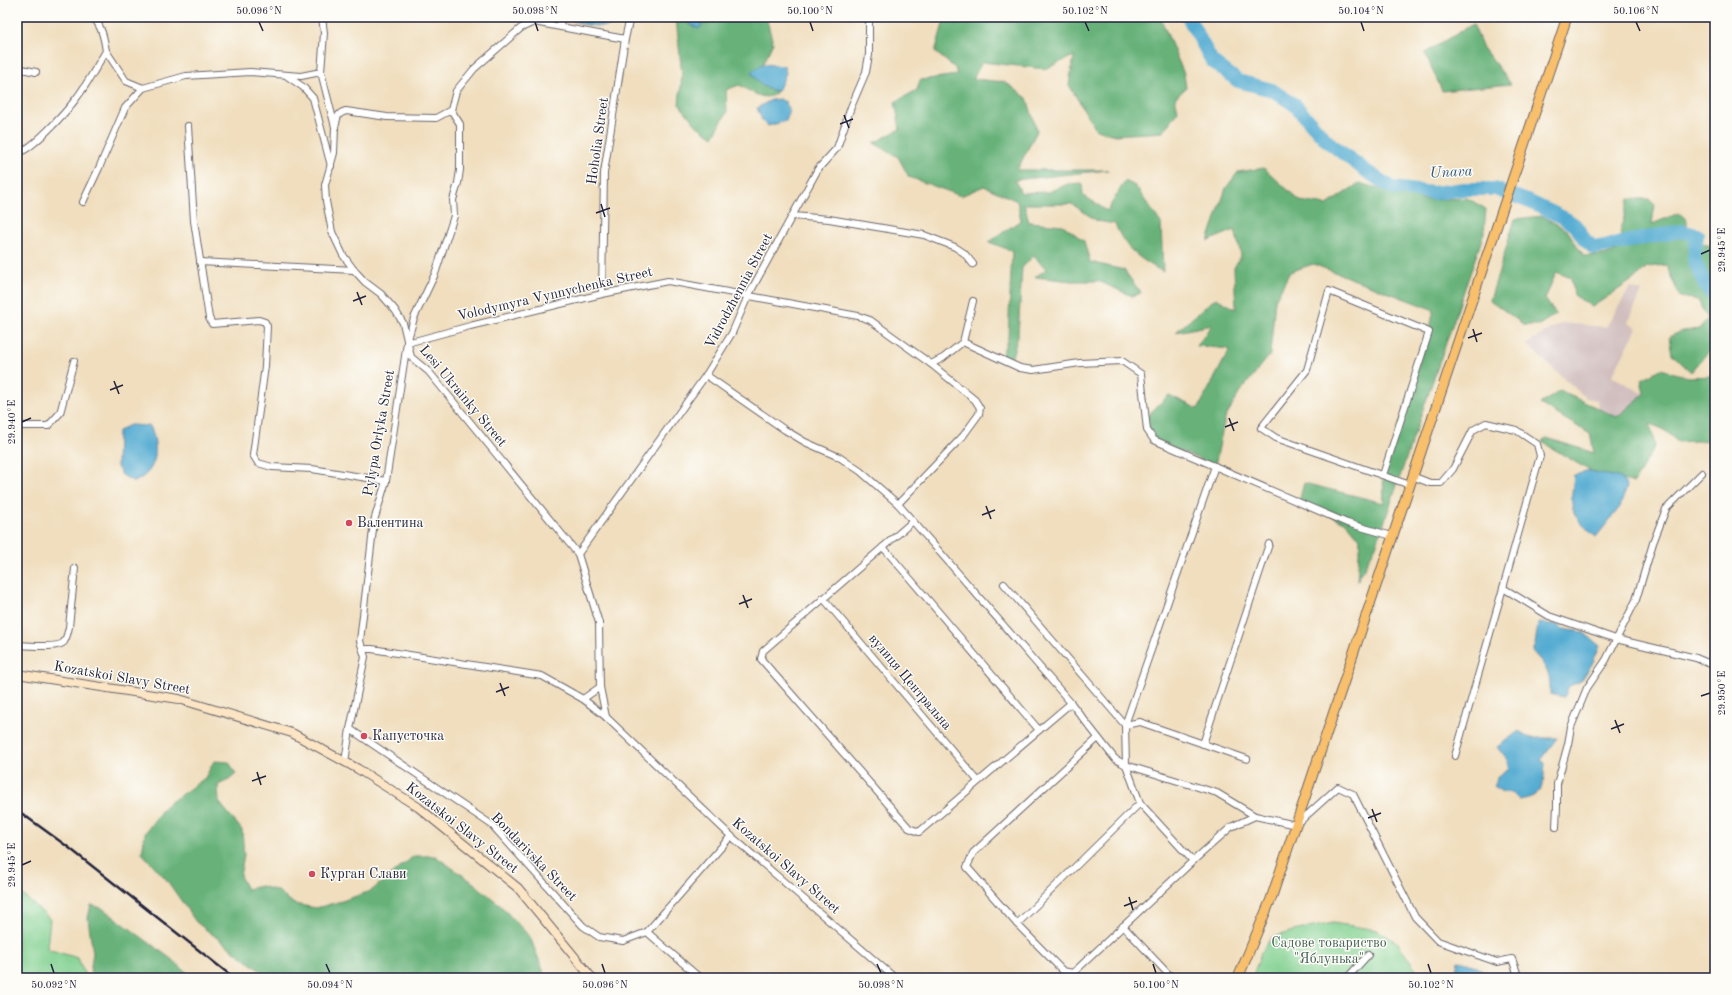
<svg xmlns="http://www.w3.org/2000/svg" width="1732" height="995" font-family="'Old Standard TT',serif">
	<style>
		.industrial { fill: #d1bfbf }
		.green { fill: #81d090; stroke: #527966 }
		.forest { fill: #68b27a; stroke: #456a5a }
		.water { fill: #55acd2; stroke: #3c6786 }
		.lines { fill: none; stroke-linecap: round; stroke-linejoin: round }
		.river { stroke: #55acd2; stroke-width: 14 }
		.street-casing { stroke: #6a6469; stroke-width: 8 }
		.secondary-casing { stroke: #6a6469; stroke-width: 10 }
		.primary-casing { stroke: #6a6469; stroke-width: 11 }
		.street { stroke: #fff; stroke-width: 6 }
		.secondary { stroke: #fce5c4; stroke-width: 8 }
		.primary { stroke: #f8bf6c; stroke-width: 9 }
		.rail { stroke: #22223b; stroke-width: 2.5 }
		.ticks { fill: none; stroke: #22223b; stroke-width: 1.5 }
		.poi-dot { fill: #d1495b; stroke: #fdfcf7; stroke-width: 1.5 }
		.labels { text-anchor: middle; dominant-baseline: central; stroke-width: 3; stroke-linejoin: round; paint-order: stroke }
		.street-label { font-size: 14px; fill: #22223b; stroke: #fdfcf7 }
		.poi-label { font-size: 14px; fill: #22223b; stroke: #fdfcf7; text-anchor: start }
		.park-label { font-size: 14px; fill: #435f59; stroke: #fdfcf7 }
		.water-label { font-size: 15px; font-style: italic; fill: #365977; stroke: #fdfcf7 }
		.neatline { fill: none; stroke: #22223b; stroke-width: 1.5 }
		.ticks-label { font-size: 10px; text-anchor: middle; fill: #22223b }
	</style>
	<rect width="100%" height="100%" fill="#fdfcf7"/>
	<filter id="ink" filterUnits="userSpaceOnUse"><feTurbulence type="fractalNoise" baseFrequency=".025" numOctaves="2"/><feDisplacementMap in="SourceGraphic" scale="8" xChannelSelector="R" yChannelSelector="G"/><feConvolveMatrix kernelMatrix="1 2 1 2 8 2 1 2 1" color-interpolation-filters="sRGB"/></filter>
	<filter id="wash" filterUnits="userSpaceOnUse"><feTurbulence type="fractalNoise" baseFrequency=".012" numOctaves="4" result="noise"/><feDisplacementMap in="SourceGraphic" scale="16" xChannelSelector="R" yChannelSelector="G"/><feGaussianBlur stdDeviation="0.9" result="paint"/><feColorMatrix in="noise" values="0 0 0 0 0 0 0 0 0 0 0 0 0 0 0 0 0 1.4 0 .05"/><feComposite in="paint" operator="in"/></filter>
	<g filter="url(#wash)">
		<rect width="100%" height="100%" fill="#f0debe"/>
		<polygon class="industrial" points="1630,288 1642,291 1628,323 1637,328 1612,376 1644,394 1617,418 1599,408 1598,400 1586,398 1527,345 1532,340 1562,323 1606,327"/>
		<g class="green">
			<polygon points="17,890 50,919 47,949 78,958 84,973 88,978 17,978"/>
			<polygon points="1333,923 1377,930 1398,943 1421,978 1252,978 1261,953 1271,938 1293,931"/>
		</g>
		<g class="forest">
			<path d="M677,17H685L689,24L699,29L706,17H766L773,43L763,64L751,73L770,90L778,91C766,104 752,92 739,85L726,90L727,112L713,137L697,126L679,104L682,75L676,18Z"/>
			<path d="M945,17H1160L1184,74L1186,88L1175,98L1178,111L1163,132L1115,135L1096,130L1069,85L1074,56L1045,69L982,62L973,79L1005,82L1027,98L1037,131L1017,170H1108L1015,180L1021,193L1048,192L1068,184L1082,183L1083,195L1107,211L1125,181L1135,186L1161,223L1163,272C1139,258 1126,251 1115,224L1097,221L1072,204H1024L1029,222L1063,225L1084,241L1090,262L1124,270L1141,293L1132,296L1098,281H1072L1035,277L1047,269L1033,256L1022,268L1018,336L1010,363L1000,359L1008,338L1012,251L989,242L1021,220L1017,201L984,186L961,196L909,177L898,157L874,143L900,129L895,102L917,90L920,80L957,75L955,68L935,52Z"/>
			<polygon points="1473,24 1483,48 1511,84 1442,91 1425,53"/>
			<polygon points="1264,168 1300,201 1327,205 1359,183 1425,200 1467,198 1486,209 1484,233 1376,546 1357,581 1360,539 1347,523 1299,502 1304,483 1384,503 1383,475 1429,332 1434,310 1313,264 1290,272 1275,300 1270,355 1240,392 1225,418 1215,466 1154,440 1147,430 1146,417 1169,395 1198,409 1230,349 1197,346 1212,325 1176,332 1216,298 1236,309 1234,268 1241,255 1235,230 1208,241 1226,188 1238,172"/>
			<polygon points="1629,199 1649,199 1655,205 1652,224 1679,213 1687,220 1687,238 1711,246 1715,252 1715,345 1691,372 1672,354 1669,337 1682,331 1699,329 1707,319 1698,300 1680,297 1666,265 1647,267 1634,279 1592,307 1574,295 1571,278 1556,272 1545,299 1556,314 1539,325 1524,325 1490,300 1515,219 1542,216 1567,230 1584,256 1602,255 1620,250 1621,228"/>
			<polygon points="1661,369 1688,377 1712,376 1715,369 1715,440 1678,442 1663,429 1650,424 1655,446 1634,483 1590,471 1542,442 1547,438 1594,453 1590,434 1540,404 1560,391 1617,417 1644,394 1641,379"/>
			<polygon points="214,761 229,762 236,774 229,780 218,785 219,802 242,830 244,855 240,876 247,889 261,886 278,891 294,904 316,908 342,901 371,891 414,856 435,856 471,881 498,903 530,937 543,970 543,978 270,978 196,922 166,879 142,853 145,833 165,806 205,778"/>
			<polygon points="91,905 102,908 174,961 193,978 97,978 90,972 93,953 88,918"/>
		</g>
		<g class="water">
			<path d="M568,17H615L614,24C605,29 575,25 568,17Z"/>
			<polygon points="685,17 706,17 699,29 689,24"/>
			<path d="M763,64L784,66L786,73L778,91C765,90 758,83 751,72Z"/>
			<polygon points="779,99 786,102 789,113 786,121 768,126 762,120 757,108 771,100"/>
			<path d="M130,425L150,426C157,441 159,463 145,475C142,478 138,480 134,482L122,475L117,467L118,431Z"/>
			<path d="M1590,471L1621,478L1627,486L1620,507L1596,537C1569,514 1570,510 1574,475Z"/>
			<path d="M1538,623L1555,624L1563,629L1583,632L1600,646L1592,664L1581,681L1569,686L1564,697L1550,694C1551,673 1546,666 1532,651L1535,645Z"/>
			<path d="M1519,731L1530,738H1557L1541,759L1545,763C1543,785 1545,796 1519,800L1513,793L1502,792L1494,786L1498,776L1509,768L1507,760L1497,747Z"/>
			<path d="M1458,961C1472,963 1481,968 1491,978H1455Z"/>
		</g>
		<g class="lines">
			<polyline class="river" points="1188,17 1212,61 1238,81 1272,90 1295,105 1327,141 1366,171 1392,188 1433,193 1464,189 1495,189 1530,202 1564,218 1575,225 1585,240 1594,248 1681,231 1697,235 1694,259 1706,288 1715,297"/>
		</g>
	</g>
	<g filter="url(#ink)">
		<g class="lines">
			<defs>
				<g id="street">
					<polyline points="322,17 324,33 321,72 335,127 334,153 325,185 326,201 332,232 343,255 354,270 365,282 381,294 395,310 403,323 411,357 429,372 578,554 599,623 600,687 606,717"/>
					<polyline points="559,17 561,27"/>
					<polyline points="534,22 625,39"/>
					<polyline points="106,51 126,81 143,88 186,76 250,72 301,76 321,72"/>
					<polyline points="17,68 36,72"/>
					<polyline points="287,76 303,87 313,98 331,166"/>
					<path d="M336,124C337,117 338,113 346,111L387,117L436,118L451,110L456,91L474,69L521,28L534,22L524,17"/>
					<polyline points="188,126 194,221 209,318 212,324 259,320 265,322 267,326 265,366 253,455 258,463 272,467 312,469 386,481"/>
					<path d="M17,153C30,152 66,112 75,100C87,85 96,67 106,51C104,38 102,27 93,17"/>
					<polyline points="83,202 99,168 125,108 143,88"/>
					<polyline points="793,216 829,219 924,235 955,247 964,253 973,264"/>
					<polyline points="200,262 354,270"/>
					<polyline points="602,294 604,173 625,39 630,17"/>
					<polyline points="963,342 1020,368 1033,370 1080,363 1122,361 1141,374 1147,430 1154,440 1347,523 1392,536"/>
					<polyline points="407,343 470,326 602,294 668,281 858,316 870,320 931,364 975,400 980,408 979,414 963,436 898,504"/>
					<polyline points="931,364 943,358 963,342 973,301"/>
					<polyline points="706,375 785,430 805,442 839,457 860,471 898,504 1071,703 1115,759 1126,765 1217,793 1255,816 1296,825 1338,787 1353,794 1415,917 1438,941 1497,962 1512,959 1519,978"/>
					<polyline points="17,426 48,426 60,413 74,361"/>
					<polyline points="1215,466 1125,725 1126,765 1140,803 1193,861 1231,827 1255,816"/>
					<polyline points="1383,475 1429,332 1329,291 1307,370 1261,428 1276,438 1410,485"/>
					<polyline points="1412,476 1430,483 1441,483 1453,469 1473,430 1486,423 1516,430 1537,444 1540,456 1503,588 1549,616 1616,639 1696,658 1715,666"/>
					<polyline points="912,522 763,651 761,659 909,828 919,832 1071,703"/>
					<polyline points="883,547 1039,730"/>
					<polyline points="578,554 706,375 732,333 748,296 818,169 837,148 851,107 866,72 869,55 869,17"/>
					<polyline points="1004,584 1125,725 1140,722 1247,759"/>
					<polyline points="823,598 978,781"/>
					<path d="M17,645C27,645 58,649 64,642C67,637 68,632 69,627L75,568"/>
					<polyline points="363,649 372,649 542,676 583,699 606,717 731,836 895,978"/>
					<polyline points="583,699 600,687"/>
					<polyline points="350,729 492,825 583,926 599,937 623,941 647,932 700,978"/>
					<polyline points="1203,744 1269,544"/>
					<polyline points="1455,756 1503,588"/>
					<polyline points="345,762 350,729 365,657 360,641 374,521 386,481 407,343 414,318 435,274 454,216 453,200 458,183 460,170 460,124 451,110"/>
					<polyline points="1140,803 1017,924 1063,971 1073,973 1193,861"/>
					<polyline points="1556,827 1557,806 1557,784 1568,744 1571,727 1587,688 1606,660 1636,600 1653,543 1666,509 1702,473"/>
					<polyline points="1017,924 967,867 973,853 1098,738"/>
					<polyline points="1123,926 1172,978"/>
					<polyline points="647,932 731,836"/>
					<polyline points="1347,978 1368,955"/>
				</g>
				<polyline id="secondary" points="17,674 179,699 292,733 358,769 418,807 518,888 592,978"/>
				<polyline id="primary" points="1238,978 1271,899 1567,17"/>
			</defs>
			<use href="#street" class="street-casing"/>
			<use href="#secondary" class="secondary-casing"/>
			<use href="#primary" class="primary-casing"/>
			<use href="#street" class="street"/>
			<use href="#secondary" class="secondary"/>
			<use href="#primary" class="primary"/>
			<polyline class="rail" points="17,810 68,847 234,978"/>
		</g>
	</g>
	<path class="ticks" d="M259,22L263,31M535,22L538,31M810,22L813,31M1085,22L1089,31M1361,22L1364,31M1636,22L1640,31M844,115L849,128M840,124L853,119M601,204L605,217M596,213L610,208M1701,254L1710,250M357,292L362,305M353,301L366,296M1473,329L1477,342M1468,338L1482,333M114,381L119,394M110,390L123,385M1229,418L1234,431M22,422L31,418M1225,427L1238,422M986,506L991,519M982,515L995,510M743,595L748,608M739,604L752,599M500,683L505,696M496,692L509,687M1701,696L1710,693M1615,720L1620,733M1611,729L1624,724M257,772L261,785M252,781L266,776M1372,809L1377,822M1368,818L1381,813M22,865L31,861M1129,897L1133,910M1124,906L1137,901M51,964L54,973M326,964L330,973M602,964L605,973M877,964L881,973M1153,964L1156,973M1428,964L1431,973"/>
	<g class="poi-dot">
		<circle cx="349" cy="523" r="4"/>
		<circle cx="364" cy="736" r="4"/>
		<circle cx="312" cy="874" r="4"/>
	</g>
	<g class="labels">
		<g class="street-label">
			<text transform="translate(598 141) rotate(-82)">Hoholia Street</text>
			<text transform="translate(739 291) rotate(-62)">Vidrodzhennia Street</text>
			<text transform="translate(555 294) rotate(-13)">Volodymyra Vynnychenka Street</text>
			<text transform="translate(463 396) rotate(50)">Lesi Ukrainky Street</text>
			<text transform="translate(379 433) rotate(-80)">Pylypa Orlyka Street</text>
			<text transform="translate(122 678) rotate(10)">Kozatskoi Slavy Street</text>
			<text transform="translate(910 682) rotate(50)">вулиця Центральна</text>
			<text transform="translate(462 828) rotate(38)">Kozatskoi Slavy Street</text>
			<text transform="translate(534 857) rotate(46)">Bondarivska Street</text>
			<text transform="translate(786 866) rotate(41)">Kozatskoi Slavy Street</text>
		</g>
		<g class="poi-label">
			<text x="357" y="523">Валентина</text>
			<text x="372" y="736">Капусточка</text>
			<text x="320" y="874">Курган Слави</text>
		</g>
		<g class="park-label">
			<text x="1329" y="943">Садове товариство<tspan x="1329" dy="16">"Яблунька"</tspan></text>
		</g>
		<g class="water-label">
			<text transform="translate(1451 173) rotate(-3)">Unava</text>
		</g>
	</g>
	<rect width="1732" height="995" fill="none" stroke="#fdfcf7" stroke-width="44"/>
	<rect x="22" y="22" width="1688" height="951" class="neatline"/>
	<g class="ticks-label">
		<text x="259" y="14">50.096°N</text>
		<text x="535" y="14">50.098°N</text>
		<text x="810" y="14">50.100°N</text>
		<text x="1085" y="14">50.102°N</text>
		<text x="1361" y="14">50.104°N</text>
		<text x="1636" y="14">50.106°N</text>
		<text transform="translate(1721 250) rotate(-90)" y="4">29.945°E</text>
		<text transform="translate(11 422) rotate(-90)" y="4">29.940°E</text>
		<text transform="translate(1721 693) rotate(-90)" y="4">29.950°E</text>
		<text transform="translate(11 865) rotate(-90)" y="4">29.945°E</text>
		<text x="54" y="988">50.092°N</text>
		<text x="330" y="988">50.094°N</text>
		<text x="605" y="988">50.096°N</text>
		<text x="881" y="988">50.098°N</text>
		<text x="1156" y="988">50.100°N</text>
		<text x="1431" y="988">50.102°N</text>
	</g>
</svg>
